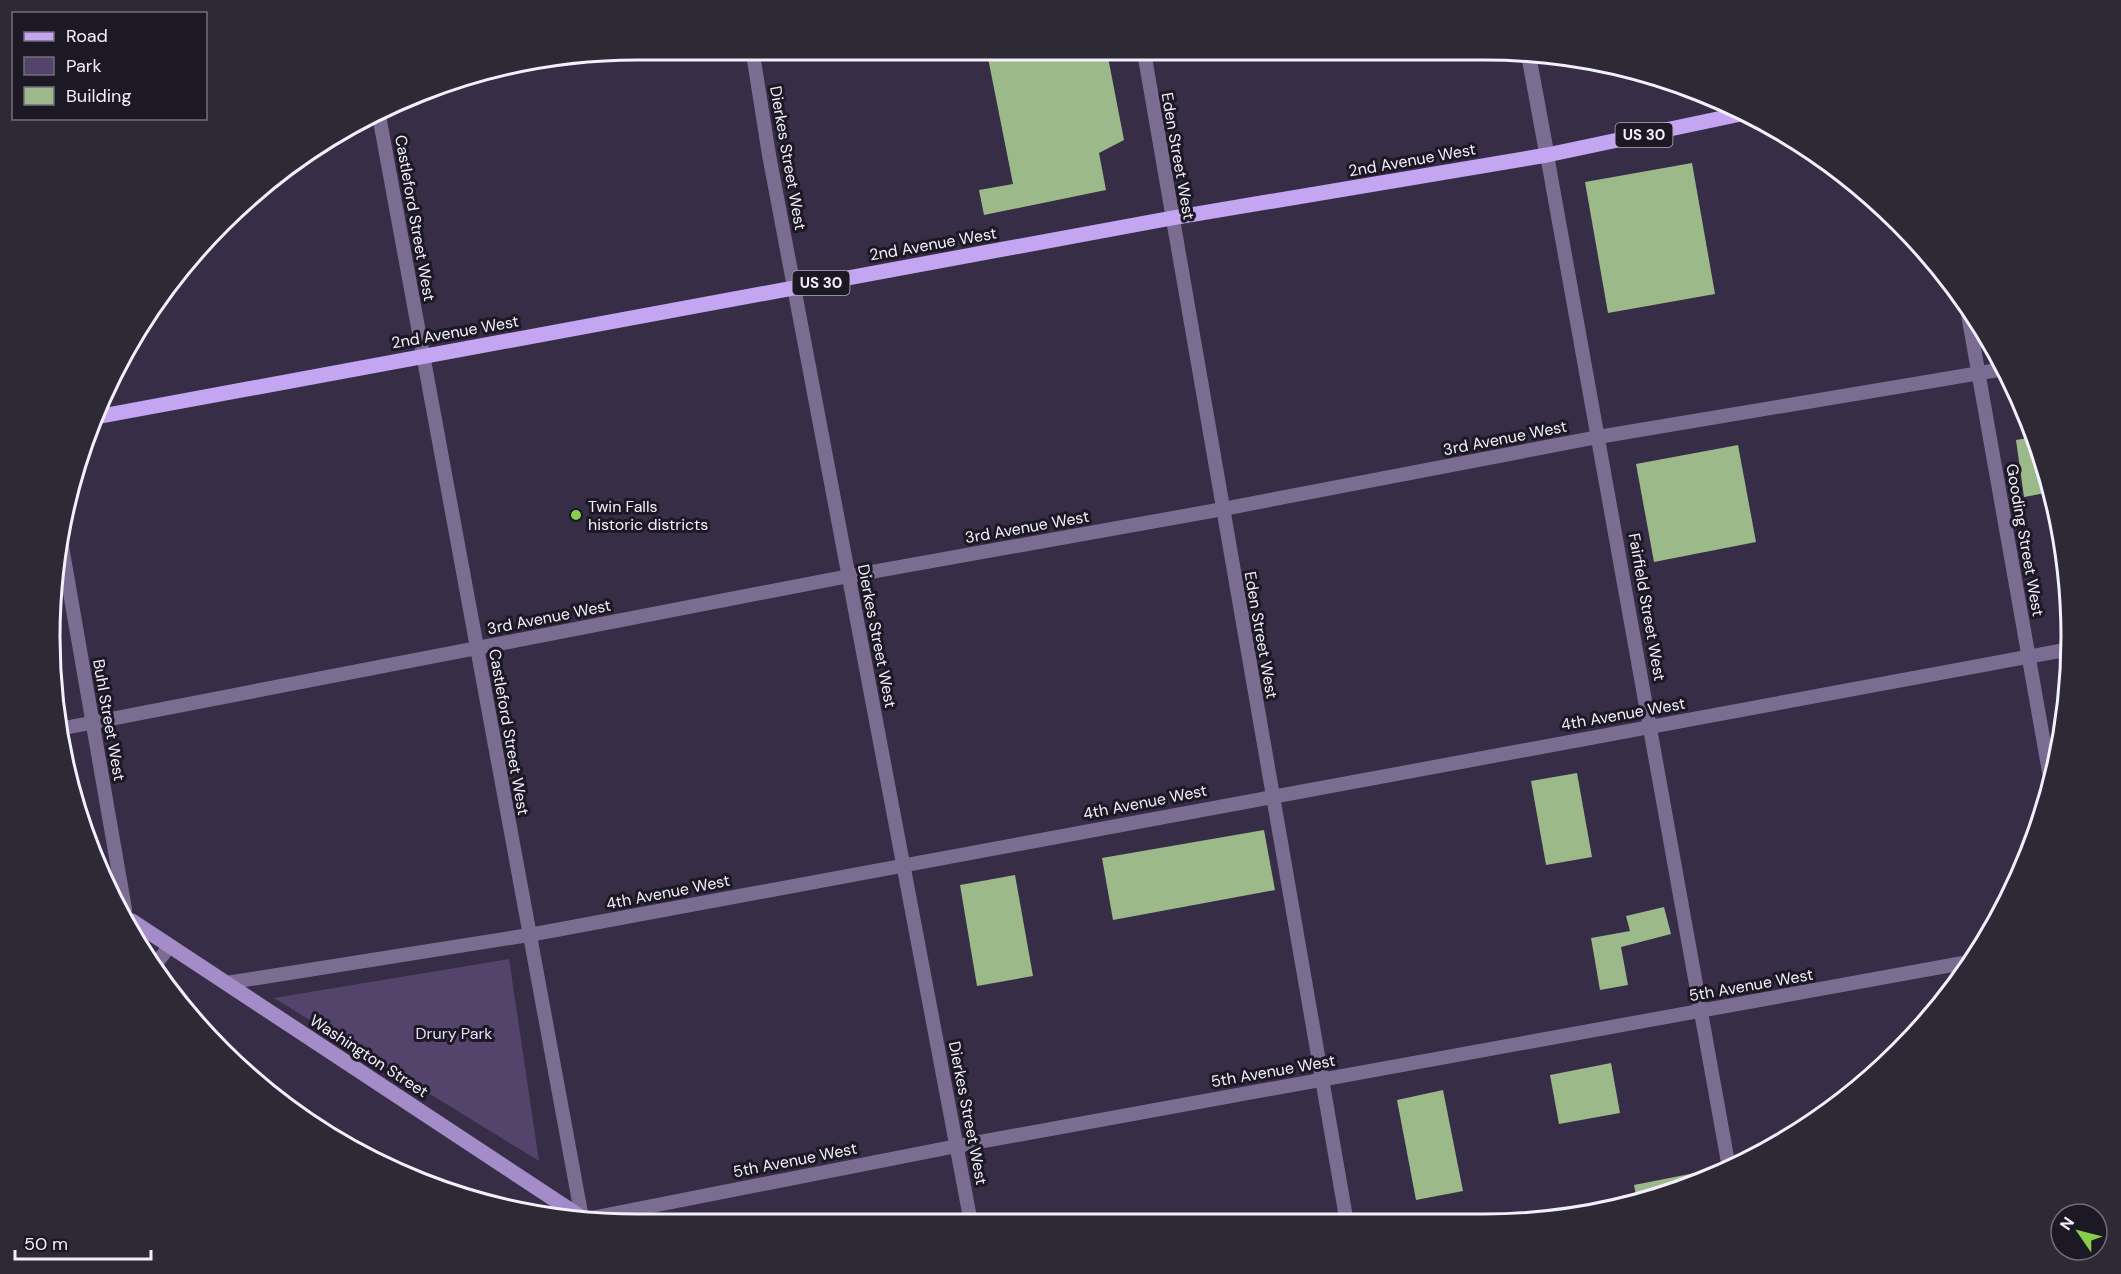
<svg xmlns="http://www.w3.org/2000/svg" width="2121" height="1274" font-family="'DM Sans',sans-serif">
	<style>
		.green { fill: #54446c }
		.building { fill: #9cb98a }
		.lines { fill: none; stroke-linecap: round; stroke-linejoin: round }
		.minor { stroke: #7b6d92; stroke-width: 14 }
		.tertiary { stroke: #7b6d92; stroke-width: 15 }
		.secondary { stroke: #a38cc8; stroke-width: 15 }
		.primary { stroke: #c3a5f1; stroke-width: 15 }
		.poi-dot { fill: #87cf4b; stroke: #1c1824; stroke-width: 2 }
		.labels { text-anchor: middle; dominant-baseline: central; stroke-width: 6; stroke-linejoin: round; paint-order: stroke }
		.shield { fill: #1c1824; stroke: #b3aebc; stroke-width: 1.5 }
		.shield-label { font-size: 15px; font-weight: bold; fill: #f4effd }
		.street-label { font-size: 16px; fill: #f4effd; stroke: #1c1824 }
		.poi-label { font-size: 16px; fill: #f4effd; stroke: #1c1824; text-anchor: start }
		.park-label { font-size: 16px; fill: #e8defb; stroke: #1c1824 }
		.rim { fill: none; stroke: #f4effd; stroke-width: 3 }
	</style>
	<rect width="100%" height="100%" fill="#372d47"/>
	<polygon class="green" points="509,959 539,1161 274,998"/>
	<g class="building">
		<polygon points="1107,52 1124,140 1099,153 1106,190 984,215 979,190 1013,184 987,53"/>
		<polygon points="1692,163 1715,294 1608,313 1585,182"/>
		<polygon points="2034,437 2051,492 2024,497 2016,440"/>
		<polygon points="1738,445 1756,542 1654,562 1636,464"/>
		<polygon points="1577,773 1592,857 1546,865 1531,781"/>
		<polygon points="1264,830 1275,890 1113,920 1102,858"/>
		<polygon points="1015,875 1033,976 977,986 960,885"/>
		<polygon points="1664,907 1671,934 1621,947 1628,985 1600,990 1591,938 1630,931 1626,916"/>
		<polygon points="1611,1063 1620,1113 1559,1124 1550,1075"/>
		<polygon points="1443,1090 1463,1191 1416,1200 1397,1100"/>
		<polygon points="1710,1170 1712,1176 1673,1193 1637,1200 1634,1185"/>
	</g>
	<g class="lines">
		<g class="minor">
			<polyline points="1144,52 1347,1223"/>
			<polyline points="753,54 769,155 971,1223"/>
			<polyline points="378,110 582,1218"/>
			<polyline points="1547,155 1729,1168"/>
			<polyline points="1966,303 2051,783"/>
			<polyline points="60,535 125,909"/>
			<polyline points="59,729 849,576 1223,509 1598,437 2004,369"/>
			<polyline points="155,965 169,947"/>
			<polyline points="226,983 529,935 2070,649"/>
			<polyline points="581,1220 957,1146 1974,961"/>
		</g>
		<polyline class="tertiary" points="1528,52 1547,155"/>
		<polyline class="secondary" points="132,921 587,1221"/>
		<polyline class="primary" points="96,417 1172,218 1547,155 1741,114"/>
	</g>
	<circle class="poi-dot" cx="576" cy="515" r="6"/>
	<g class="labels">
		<g class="shield">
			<rect x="1615.5" y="123" width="57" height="24" rx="4.5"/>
			<rect x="792.5" y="271" width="57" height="24" rx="4.5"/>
		</g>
		<g class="shield-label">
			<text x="1644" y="135">US 30</text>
			<text x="821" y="283">US 30</text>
		</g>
		<g class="street-label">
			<text transform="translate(1178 156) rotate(80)">Eden Street West</text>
			<text transform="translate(788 158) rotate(80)">Dierkes Street West</text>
			<text transform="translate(1412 160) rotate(-10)">2nd Avenue West</text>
			<text transform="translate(415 218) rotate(80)">Castleford Street West</text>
			<text transform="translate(933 244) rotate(-10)">2nd Avenue West</text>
			<text transform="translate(455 332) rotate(-10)">2nd Avenue West</text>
			<text transform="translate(1505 438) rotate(-11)">3rd Avenue West</text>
			<text transform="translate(1027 527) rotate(-10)">3rd Avenue West</text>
			<text transform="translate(2025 540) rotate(80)">Gooding Street West</text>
			<text transform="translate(1647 607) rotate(80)">Fairfield Street West</text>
			<text transform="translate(549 617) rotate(-11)">3rd Avenue West</text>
			<text transform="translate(1261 635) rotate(80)">Eden Street West</text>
			<text transform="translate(877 636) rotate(79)">Dierkes Street West</text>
			<text transform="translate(1623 714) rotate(-10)">4th Avenue West</text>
			<text transform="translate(109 720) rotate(80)">Buhl Street West</text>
			<text transform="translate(509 732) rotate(80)">Castleford Street West</text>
			<text transform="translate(1145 802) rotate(-11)">4th Avenue West</text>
			<text transform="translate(668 892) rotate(-11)">4th Avenue West</text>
			<text transform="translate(1751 985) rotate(-10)">5th Avenue West</text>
			<text transform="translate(369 1056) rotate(33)">Washington Street</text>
			<text transform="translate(1273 1071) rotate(-10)">5th Avenue West</text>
			<text transform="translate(968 1113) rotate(79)">Dierkes Street West</text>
			<text transform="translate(795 1160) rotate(-11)">5th Avenue West</text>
		</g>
		<g class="poi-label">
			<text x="588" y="506">Twin Falls<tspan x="588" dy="18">historic districts</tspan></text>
		</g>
		<g class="park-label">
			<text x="454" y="1033">Drury Park</text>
		</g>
	</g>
	<path d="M0 0H2121V1274H0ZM637 60H1484A577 577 0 0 1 2061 637V637A577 577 0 0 1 1484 1214H637A577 577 0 0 1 60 637V637A577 577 0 0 1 637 60Z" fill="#2d2935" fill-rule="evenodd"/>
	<path class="rim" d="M637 60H1484A577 577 0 0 1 2061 637V637A577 577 0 0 1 1484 1214H637A577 577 0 0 1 60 637V637A577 577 0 0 1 637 60Z"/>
	<rect x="12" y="12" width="195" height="108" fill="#1c1824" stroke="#726e7b" stroke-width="1.5"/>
	<rect x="24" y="32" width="30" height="9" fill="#c3a5f1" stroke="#726e7b" stroke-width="1.5"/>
	<text x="66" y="42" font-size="18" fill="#f4effd">Road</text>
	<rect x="24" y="57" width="30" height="18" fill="#54446c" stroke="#726e7b" stroke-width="1.5"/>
	<text x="66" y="72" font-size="18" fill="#f4effd">Park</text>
	<rect x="24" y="87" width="30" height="18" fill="#9cb98a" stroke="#726e7b" stroke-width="1.5"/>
	<text x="66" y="102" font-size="18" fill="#f4effd">Building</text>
	<g transform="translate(2079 1232) rotate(305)"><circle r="28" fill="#1c1824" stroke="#726e7b" stroke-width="1.5"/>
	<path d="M0-4.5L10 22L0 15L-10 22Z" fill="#87cf4b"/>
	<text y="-9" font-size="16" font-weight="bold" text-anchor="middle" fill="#f4effd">N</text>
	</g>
	<path d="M15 1250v9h136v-9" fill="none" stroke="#f4effd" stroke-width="3"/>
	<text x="24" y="1250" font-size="18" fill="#f4effd" stroke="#1c1824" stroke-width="4.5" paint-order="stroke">50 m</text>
</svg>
